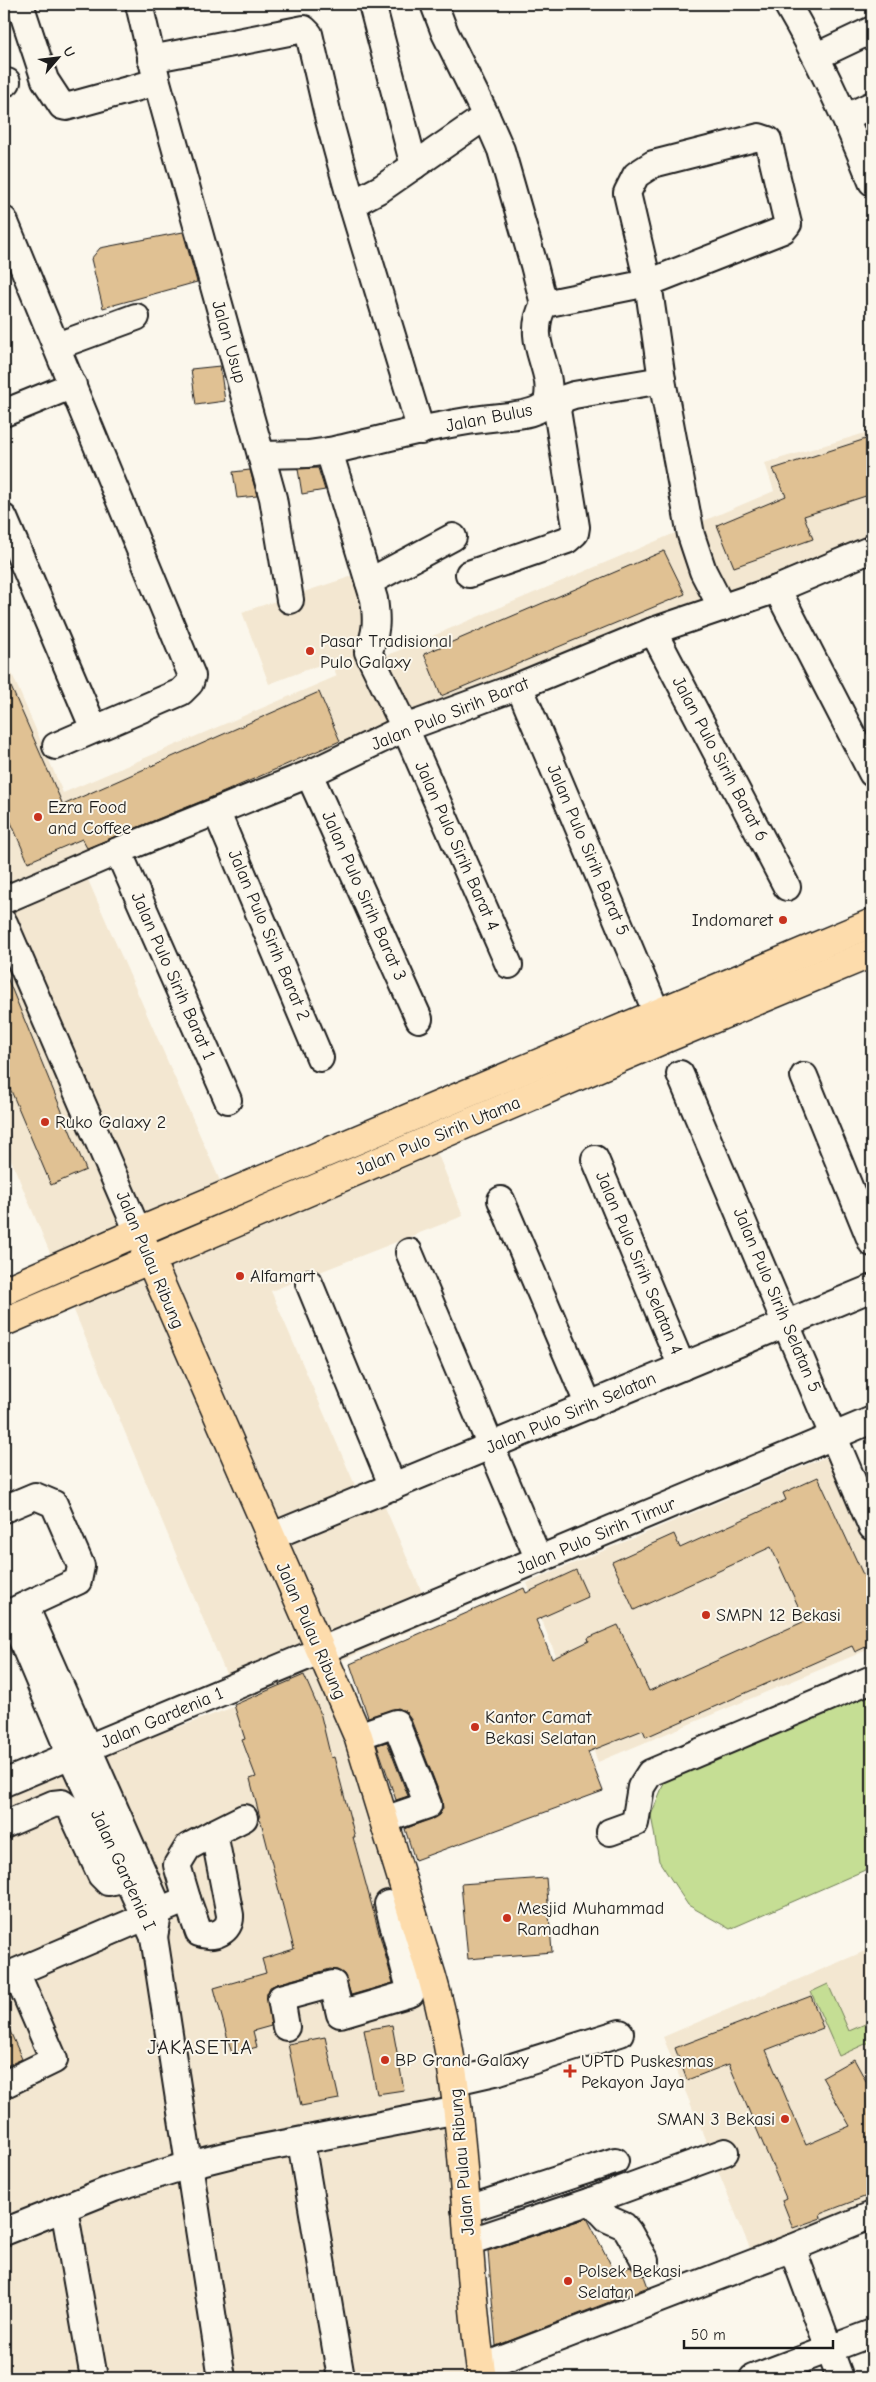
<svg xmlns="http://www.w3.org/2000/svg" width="876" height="2382" font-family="'Comic Neue',sans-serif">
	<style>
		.built { fill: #f3e7d1 }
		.green { fill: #c5de94; stroke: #707d58 }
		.building { fill: #e0c193; stroke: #1c1c1c }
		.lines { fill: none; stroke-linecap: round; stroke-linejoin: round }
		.minor-casing { stroke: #1c1c1c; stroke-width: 30 }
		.major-casing { stroke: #1c1c1c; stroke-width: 31 }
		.minor { stroke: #fbf7ec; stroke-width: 26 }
		.major { stroke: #fddcac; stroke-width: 28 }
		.poi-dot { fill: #c8321e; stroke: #fbf7ec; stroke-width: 2 }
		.labels { text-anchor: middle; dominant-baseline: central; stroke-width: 4; stroke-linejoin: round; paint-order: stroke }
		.street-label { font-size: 18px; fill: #1c1c1c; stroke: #fbf7ec }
		.poi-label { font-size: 18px; fill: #1c1c1c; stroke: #fbf7ec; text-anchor: start }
		.quarter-label { font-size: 20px; letter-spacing: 1px; fill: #1c1c1c; stroke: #fbf7ec }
	</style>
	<rect width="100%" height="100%" fill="#fbf7ec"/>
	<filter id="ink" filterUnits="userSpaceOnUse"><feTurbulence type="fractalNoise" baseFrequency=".02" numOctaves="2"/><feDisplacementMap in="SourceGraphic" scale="10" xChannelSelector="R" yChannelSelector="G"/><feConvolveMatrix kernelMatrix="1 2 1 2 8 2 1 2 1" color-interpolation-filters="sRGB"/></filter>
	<g filter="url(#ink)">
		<g class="built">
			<polygon points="872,431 872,542 85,873 224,1190 421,1113 463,1216 271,1291 364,1506 381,1498 434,1620 341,1661 358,1736 442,1990 486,2378 4,2378 4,1791 239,1705 4,1143 4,655 63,793 337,676 330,661 269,684 242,612 359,574 369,663 774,491 765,463"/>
			<polygon points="835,1453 872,1542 872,1648 598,1762 527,1583"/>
			<polygon points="872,1948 872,2202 751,2251 663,2037"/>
		</g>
		<g class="green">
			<polygon points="872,1694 872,1867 730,1929 688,1905 659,1861 651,1815 666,1778"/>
			<polygon points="828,1984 849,2031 872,2021 872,2041 839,2056 811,1992"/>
		</g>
		<g class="building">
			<polygon points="183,232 197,282 103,308 91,259 100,248"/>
			<polygon points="220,366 225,401 196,405 191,369"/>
			<polygon points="872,437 872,494 804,516 813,539 734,567 717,525 786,496 773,469"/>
			<polygon points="318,468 325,490 302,494 298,469"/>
			<polygon points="250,470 257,496 237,498 233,472"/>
			<polygon points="664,551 685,594 441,696 424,654"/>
			<polygon points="4,671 63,805 319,692 340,741 224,792 87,848 82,839 28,862 4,806"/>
			<polygon points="4,970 86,1170 51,1185 4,1074"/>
			<polygon points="818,1477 872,1594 872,1644 855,1652 852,1646 646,1737 643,1730 588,1752 603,1791 415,1860 405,1829 439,1815 443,1808 442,1800 410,1717 405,1711 398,1708 368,1717 350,1664 524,1588 526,1593 576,1570 588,1597 536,1620 552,1659 589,1641 588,1638 618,1625 649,1691 805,1621 771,1547 634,1610 612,1562 674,1534 680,1548 786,1500 783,1493"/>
			<polygon points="304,1675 320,1712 331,1758 334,1757 355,1837 353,1837 393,1983 351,1995 344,1974 337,1970 330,1969 277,1984 270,1987 267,1994 271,2026 253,2031 257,2047 232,2054 214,1988 266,1973 262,1959 294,1949 250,1779 256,1777 242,1740 245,1739 234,1705"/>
			<polygon points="387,1742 408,1796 396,1800 377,1745"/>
			<polygon points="546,1878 552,1952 468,1959 461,1884"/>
			<polygon points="811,1996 823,2028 766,2050 806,2145 850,2126 822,2077 854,2059 872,2092 872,2194 820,2214 821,2218 793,2228 782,2200 786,2198 729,2064 687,2080 675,2048"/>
			<polygon points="4,2017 22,2059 4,2067"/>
			<polygon points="392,2025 404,2090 377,2094 364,2030"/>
			<polygon points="325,2037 339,2099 301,2106 288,2044"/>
			<polygon points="587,2218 614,2271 631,2266 637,2274 644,2276 648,2287 496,2346 488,2251"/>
		</g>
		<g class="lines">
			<defs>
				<g id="minor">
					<path d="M20,4L45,80L62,106L66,107L157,82L261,455L308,454L329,451C386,439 443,422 500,417C514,415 538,415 547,402C556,368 523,343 544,304L534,265L501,150L486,116L445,33L434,4"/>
					<polyline points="139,4 156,77"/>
					<polyline points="372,4 414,166"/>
					<path d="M787,4C821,62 847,119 872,182"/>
					<polyline points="817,56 872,30"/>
					<polyline points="151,59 304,29 309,34 329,120 352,204"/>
					<polyline points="4,83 7,82"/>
					<polyline points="846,117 872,105"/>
					<polyline points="4,220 192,676 190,683 181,692 56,746"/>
					<polyline points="544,304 648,283 783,230 788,224 787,220 768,140 759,137 653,164 636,175 627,193 648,283 662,380 691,535 703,571 722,608"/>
					<polyline points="57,346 136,317"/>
					<polyline points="4,413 73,385"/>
					<polyline points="421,431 352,204 382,188 486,116"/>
					<path d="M329,451L374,599C377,620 377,633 368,652L405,728L509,965"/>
					<polyline points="261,455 273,498 290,600"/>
					<polyline points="4,518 94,729"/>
					<polyline points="469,574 567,540 575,533 576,527 557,410 562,399 574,395 662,380"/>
					<polyline points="369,582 453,537"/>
					<polyline points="777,589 872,773"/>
					<polyline points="653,631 787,887"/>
					<polyline points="519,686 666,1035"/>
					<polyline points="309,774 419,1019"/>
					<polyline points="217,813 320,1058"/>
					<polyline points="118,851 228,1100"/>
					<polyline points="4,900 118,851 309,774 405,728 519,686 653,631 777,589 872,549"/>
					<polyline points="4,923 138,1232"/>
					<polyline points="680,1074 872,1527"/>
					<polyline points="804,1076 872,1243"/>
					<polyline points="595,1159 682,1367"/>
					<polyline points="501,1200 589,1406"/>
					<polyline points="409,1252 539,1560"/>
					<polyline points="309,1283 393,1487"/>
					<polyline points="4,1509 35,1496 54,1504 81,1566 78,1581 9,1613"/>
					<polyline points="270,1537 872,1288"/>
					<polyline points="10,1612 71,1756 154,1937 159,1909 25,1606"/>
					<polyline points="358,1736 396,1723 428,1805 384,1820"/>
					<polyline points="4,1783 872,1420"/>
					<polyline points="4,1825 53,1804 62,1803 71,1810 101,1875 108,1882 126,1878"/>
					<polyline points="610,1832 635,1823 641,1787 650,1773 872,1679"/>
					<polyline points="187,1899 177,1865 188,1847 214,1833"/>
					<polyline points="154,1937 222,2378"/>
					<polyline points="286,2027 281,1998 333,1984 340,2014 411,1993 388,1904"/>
					<polyline points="455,2081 499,2071 620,2033"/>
					<path d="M7,2083L54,2060L16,1972L187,1899L199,1933C214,1939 231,1931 230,1915L214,1833L244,1818"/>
					<polyline points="301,2142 341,2378"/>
					<polyline points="591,2201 608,2219 624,2226 628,2231 645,2261"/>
					<polyline points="64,2208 94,2378"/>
					<polyline points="465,2210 615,2161"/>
					<polyline points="4,2232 114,2188 189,2165 241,2152 458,2110"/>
					<polyline points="468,2242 591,2201 725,2152"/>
					<polyline points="792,2248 840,2378"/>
					<polyline points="498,2361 792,2248 872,2215"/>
					<polyline points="753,2378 872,2333"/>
				</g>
				<g id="major">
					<path d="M138,1232L358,1736L432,1977C470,2107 462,2245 482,2378"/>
					<polyline points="4,1291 138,1232 872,923"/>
					<polyline points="4,1322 667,1038 872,953"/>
				</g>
			</defs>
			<use href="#minor" class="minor-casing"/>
			<use href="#major" class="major-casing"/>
			<use href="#minor" class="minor"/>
			<use href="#major" class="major"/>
		</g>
	</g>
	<g class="poi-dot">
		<circle cx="310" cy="651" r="5"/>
		<circle cx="38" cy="817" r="5"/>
		<circle cx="783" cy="920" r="5"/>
		<circle cx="45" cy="1122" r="5"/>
		<circle cx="240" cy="1276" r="5"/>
		<circle cx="706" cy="1615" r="5"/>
		<circle cx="475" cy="1727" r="5"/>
		<circle cx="507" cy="1918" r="5"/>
		<circle cx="385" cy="2060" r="5"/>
		<path d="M567.5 2063.5h5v5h5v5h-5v5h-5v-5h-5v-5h5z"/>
		<circle cx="785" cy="2119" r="5"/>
		<circle cx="568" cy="2281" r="5"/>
	</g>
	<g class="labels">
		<g class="street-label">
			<text transform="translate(229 342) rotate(74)">Jalan Usup</text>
			<text transform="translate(489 418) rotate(-11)">Jalan Bulus</text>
			<text transform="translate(450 714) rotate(-22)">Jalan Pulo Sirih Barat</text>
			<text transform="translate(720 759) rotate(62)">Jalan Pulo Sirih Barat 6</text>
			<text transform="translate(457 846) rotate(66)">Jalan Pulo Sirih Barat 4</text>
			<text transform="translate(588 850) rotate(67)">Jalan Pulo Sirih Barat 5</text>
			<text transform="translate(364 896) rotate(66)">Jalan Pulo Sirih Barat 3</text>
			<text transform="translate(269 935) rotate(67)">Jalan Pulo Sirih Barat 2</text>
			<text transform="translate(173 976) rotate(66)">Jalan Pulo Sirih Barat 1</text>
			<text transform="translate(438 1136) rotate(-23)">Jalan Pulo Sirih Utama</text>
			<text transform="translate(150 1260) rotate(67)">Jalan Pulau Ribung</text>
			<text transform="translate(639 1263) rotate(67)">Jalan Pulo Sirih Selatan 4</text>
			<text transform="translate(777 1300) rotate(67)">Jalan Pulo Sirih Selatan 5</text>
			<text transform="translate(571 1413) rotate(-23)">Jalan Pulo Sirih Selatan</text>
			<text transform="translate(596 1536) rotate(-23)">Jalan Pulo Sirih Timur</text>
			<text transform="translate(311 1631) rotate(66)">Jalan Pulau Ribung</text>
			<text transform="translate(162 1718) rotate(-23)">Jalan Gardenia 1</text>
			<text transform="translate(123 1870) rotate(65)">Jalan Gardenia I</text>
			<text transform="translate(462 2162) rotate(-95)">Jalan Pulau Ribung</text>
		</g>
		<g class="poi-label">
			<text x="320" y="641">Pasar Tradisional<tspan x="320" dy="21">Pulo Galaxy</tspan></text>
			<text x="48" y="807">Ezra Food<tspan x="48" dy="21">and Coffee</tspan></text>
			<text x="773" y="920" text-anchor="end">Indomaret</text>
			<text x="55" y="1122">Ruko Galaxy 2</text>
			<text x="250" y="1276">Alfamart</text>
			<text x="716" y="1615">SMPN 12 Bekasi</text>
			<text x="485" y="1717">Kantor Camat<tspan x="485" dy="21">Bekasi Selatan</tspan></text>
			<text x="517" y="1908">Mesjid Muhammad<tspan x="517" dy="21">Ramadhan</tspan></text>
			<text x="395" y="2060">BP Grand Galaxy</text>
			<text x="581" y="2061">UPTD Puskesmas<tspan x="581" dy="21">Pekayon Jaya</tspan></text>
			<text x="775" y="2119" text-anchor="end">SMAN 3 Bekasi</text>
			<text x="578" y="2271">Polsek Bekasi<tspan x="578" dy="21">Selatan</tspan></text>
		</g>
		<g class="quarter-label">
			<text x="200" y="2047">JAKASETIA</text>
		</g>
	</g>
	<rect width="876" height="2382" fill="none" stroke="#fbf7ec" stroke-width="20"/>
	<rect x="10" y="10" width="856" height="2362" fill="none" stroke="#1c1c1c" stroke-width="2" filter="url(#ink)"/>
	<g transform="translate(58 58) rotate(62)" stroke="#fbf7ec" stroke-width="4" paint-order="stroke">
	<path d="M0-4L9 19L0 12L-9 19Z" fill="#1c1c1c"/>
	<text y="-8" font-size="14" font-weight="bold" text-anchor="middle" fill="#1c1c1c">U</text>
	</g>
	<path d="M684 2340v8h149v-8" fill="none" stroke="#1c1c1c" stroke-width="2.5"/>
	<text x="691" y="2340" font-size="15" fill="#1c1c1c" stroke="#fbf7ec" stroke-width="4" paint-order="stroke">50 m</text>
</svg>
